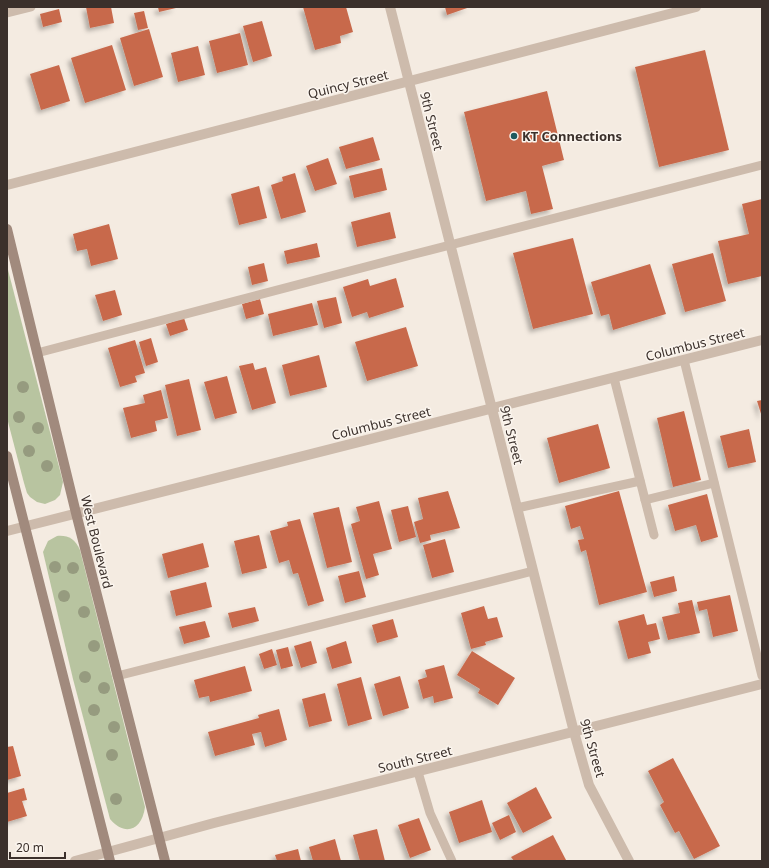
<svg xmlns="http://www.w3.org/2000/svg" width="769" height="868" font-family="'Noto Sans',sans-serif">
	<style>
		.green { fill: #b8c4a0 }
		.building { fill: #c8694b; filter: url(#shadow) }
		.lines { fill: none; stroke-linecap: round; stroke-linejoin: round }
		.lane { stroke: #cdbbac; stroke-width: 9 }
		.street { stroke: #cdbbac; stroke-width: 10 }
		.secondary { stroke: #a18a7d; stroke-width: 10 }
		.tree { fill: #969b7f }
		.poi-dot { fill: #1f5a5e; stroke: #fbf5ee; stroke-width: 1.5 }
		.labels { text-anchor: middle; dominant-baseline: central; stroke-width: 3; stroke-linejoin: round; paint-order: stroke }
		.street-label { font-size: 13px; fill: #3b302b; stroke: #fbf5ee }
		.poi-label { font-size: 13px; font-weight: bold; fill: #3b302b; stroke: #fbf5ee; text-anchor: start }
	</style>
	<defs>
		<filter id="shadow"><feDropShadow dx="-3.5" dy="3.5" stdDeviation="2" flood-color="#0004"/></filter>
	</defs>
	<rect width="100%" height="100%" fill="#f4ebe1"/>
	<g class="green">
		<polygon points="7,266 63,482 60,495 55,500 45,504 37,502 30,497 27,493 24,483 7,418"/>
		<path d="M57,536C68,535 75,539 80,550L145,807C142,830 125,837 110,819L73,679L43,552L48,541Z"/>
	</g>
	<g class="building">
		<polygon points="86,7 111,7 114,23 90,28"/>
		<polygon points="158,7 176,7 176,8 159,12"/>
		<polygon points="303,7 346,7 353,32 340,36 341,43 315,50"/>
		<polygon points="445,7 470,7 447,15"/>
		<polygon points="59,9 62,22 43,27 40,14"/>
		<polygon points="144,11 148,28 138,30 134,13"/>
		<polygon points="262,21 272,56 253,62 243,26"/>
		<polygon points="149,29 163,77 134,86 120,38"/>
		<polygon points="240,33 248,65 217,73 209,41"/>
		<polygon points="112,45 126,90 85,103 71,58"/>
		<polygon points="198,46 205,75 178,82 171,53"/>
		<polygon points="705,50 729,150 659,167 635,67"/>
		<polygon points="59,65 70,101 41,110 30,74"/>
		<polygon points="547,91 564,160 542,166 553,209 531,214 526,191 486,201 464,112"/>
		<polygon points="373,137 380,160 346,169 339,147"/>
		<polygon points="328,158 337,184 315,191 306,166"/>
		<polygon points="382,168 387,190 354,198 349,176"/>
		<polygon points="295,173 306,212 281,219 271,185 283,181 282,177"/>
		<polygon points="259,186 267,218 239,225 231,194"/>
		<polygon points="762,199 762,276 728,284 718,241 749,234 742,204"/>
		<polygon points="390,212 396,238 357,247 351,222"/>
		<polygon points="109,224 118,259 91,266 87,249 77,251 73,234"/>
		<polygon points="573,238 593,314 533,329 513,253"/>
		<polygon points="317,243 320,257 287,264 284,251"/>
		<polygon points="713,253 726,301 685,312 672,264"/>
		<polygon points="264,263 268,281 252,285 248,267"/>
		<polygon points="650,264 666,314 613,330 609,314 601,316 591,282"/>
		<polygon points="396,278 404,307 369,318 367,312 352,317 343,287 368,279 370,286"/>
		<polygon points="115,290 122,315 103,321 95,295"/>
		<polygon points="336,297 342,323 324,328 317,301"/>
		<polygon points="260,299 264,314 246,319 242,304"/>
		<polygon points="312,303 318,325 273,336 268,314"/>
		<polygon points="184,318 188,330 170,336 166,324"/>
		<polygon points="406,327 418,366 367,381 355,342"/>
		<polygon points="151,338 158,362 146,366 139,342"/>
		<polygon points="135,340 145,373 135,376 137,382 120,387 108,348"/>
		<polygon points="319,355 327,387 290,396 282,365"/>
		<polygon points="253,363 255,370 266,367 276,403 252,410 239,366"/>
		<polygon points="227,376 237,413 215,419 204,382"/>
		<polygon points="189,379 201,430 177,436 165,385"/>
		<polygon points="161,390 168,418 155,421 157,431 131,438 123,408 145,403 143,395"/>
		<polygon points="762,400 762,417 757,401"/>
		<polygon points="684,411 701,480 673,487 657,418"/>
		<polygon points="598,424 610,468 559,483 547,438"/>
		<polygon points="749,429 756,462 728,468 720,436"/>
		<polygon points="448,491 460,528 430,535 431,540 420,543 414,522 423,519 418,498"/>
		<polygon points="619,491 647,592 599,605 586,550 581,552 578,540 584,539 580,526 571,529 565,506"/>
		<polygon points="707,494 718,537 701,542 696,525 675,531 668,505"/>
		<polygon points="379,501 392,549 373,554 379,575 366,579 351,524 360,521 356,507"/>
		<polygon points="408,506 416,537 399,542 391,510"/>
		<polygon points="339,507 352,562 327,568 313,513"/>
		<polygon points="300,519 324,601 308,606 298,573 293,574 289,560 279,563 270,531 288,526 287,522"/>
		<polygon points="259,535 267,568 242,574 234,541"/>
		<polygon points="445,539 454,572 432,578 423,545"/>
		<polygon points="203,543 209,567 168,578 162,554"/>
		<polygon points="359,571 366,597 345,603 338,576"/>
		<polygon points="674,576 677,591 654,597 650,582"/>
		<polygon points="206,582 212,607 176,616 170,591"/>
		<polygon points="730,595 738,631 713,637 707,609 699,611 697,602"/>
		<polygon points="692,600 700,633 668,640 662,617 680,613 678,603"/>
		<polygon points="484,606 488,619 497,617 503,637 485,642 486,645 471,649 461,613"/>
		<polygon points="255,607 259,621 232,628 228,613"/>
		<polygon points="644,614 647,625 656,623 660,639 648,642 651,653 628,659 618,621"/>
		<polygon points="393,619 398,637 377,643 372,625"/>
		<polygon points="205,621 210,637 184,644 179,627"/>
		<polygon points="311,641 317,663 301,668 294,646"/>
		<polygon points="346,641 352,663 332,669 326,648"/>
		<polygon points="288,647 293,666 281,669 276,650"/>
		<polygon points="272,649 277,665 264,669 259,654"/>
		<polygon points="472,651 515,678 498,705 478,693 480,689 457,675"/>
		<polygon points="444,665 453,698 434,703 433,696 423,699 418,680 427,677 425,670"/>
		<polygon points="245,666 252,691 210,702 209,696 199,698 194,680"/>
		<polygon points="400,676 409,708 383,716 374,684"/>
		<polygon points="361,677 372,719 348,726 337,684"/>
		<polygon points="325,693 332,721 309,727 302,699"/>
		<polygon points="279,709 287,740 265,747 261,732 252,734 255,745 215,756 208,732 259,718 258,715"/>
		<polygon points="13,746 21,776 7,780 7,747"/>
		<polygon points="673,758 720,846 694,859 679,831 675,833 660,805 664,802 648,771"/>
		<polygon points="536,787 552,818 523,833 507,803"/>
		<polygon points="24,788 27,800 22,801 27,816 7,822 7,793"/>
		<polygon points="482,800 492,832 459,843 449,812"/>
		<polygon points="509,815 516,832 500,840 492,823"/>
		<polygon points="419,818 431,850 410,858 398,825"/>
		<polygon points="377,829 385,861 360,861 353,835"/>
		<polygon points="553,835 566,860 514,861 511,857"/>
		<polygon points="335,839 341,861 313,861 309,847"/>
		<polygon points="298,849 301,861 277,861 275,855"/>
	</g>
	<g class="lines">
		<g class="lane">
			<polyline points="7,13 31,7"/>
			<polyline points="37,353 415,254 762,165"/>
			<polyline points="684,360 762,676"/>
			<polyline points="614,378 654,535"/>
			<polyline points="645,500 714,483"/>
			<polyline points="517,508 640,481"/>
			<polyline points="117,676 533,571"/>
			<polyline points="418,772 430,813 452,861"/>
		</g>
		<g class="street">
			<polyline points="390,7 574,732 589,785 629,861"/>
			<polyline points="7,185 696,7"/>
			<polyline points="7,531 762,340"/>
			<polyline points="75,861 214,823 762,684"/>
		</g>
		<g class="secondary">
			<polyline points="7,229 76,513 165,861"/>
			<polyline points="7,456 110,861"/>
		</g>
	</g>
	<g class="tree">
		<circle cx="23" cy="387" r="6"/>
		<circle cx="19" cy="417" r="6"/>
		<circle cx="38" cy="428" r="6"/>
		<circle cx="29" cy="451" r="6"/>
		<circle cx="47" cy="466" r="6"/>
		<circle cx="55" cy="567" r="6"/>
		<circle cx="73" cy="568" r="6"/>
		<circle cx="64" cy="596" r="6"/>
		<circle cx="84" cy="612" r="6"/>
		<circle cx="94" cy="646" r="6"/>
		<circle cx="85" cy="677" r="6"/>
		<circle cx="104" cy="688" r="6"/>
		<circle cx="94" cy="710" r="6"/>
		<circle cx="114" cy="727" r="6"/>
		<circle cx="112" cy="755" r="6"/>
		<circle cx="116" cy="799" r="6"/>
	</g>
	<circle class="poi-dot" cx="514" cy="136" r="4"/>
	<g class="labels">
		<g class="street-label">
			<text transform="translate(348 84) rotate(-14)">Quincy Street</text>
			<text transform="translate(432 121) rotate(76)">9th Street</text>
			<text transform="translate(695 344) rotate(-14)">Columbus Street</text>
			<text transform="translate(381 423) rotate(-14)">Columbus Street</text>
			<text transform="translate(512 435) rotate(76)">9th Street</text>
			<text transform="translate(97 542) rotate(76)">West Boulevard</text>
			<text transform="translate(593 748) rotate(74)">9th Street</text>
			<text transform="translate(415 759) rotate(-14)">South Street</text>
		</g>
		<g class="poi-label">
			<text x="522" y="136">KT Connections</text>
		</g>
	</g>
	<rect width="769" height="868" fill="none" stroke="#3b302b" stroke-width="16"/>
	<path d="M10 852v6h55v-6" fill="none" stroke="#3b302b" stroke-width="2"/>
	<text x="16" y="852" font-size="12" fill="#3b302b" stroke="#fbf5ee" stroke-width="3" paint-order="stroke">20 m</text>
</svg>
